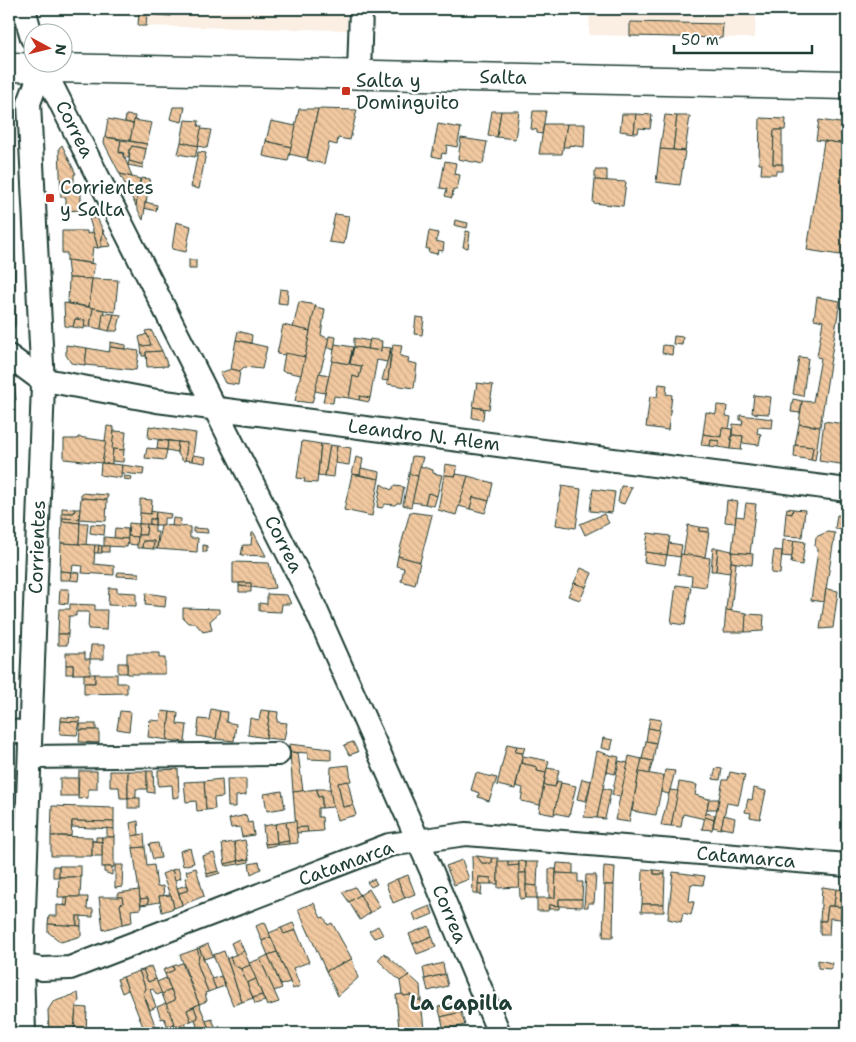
<svg xmlns="http://www.w3.org/2000/svg" width="856" height="1042" font-family="'Shantell Sans',sans-serif">
	<style>
		.built { fill: #fbeee2 }
		.building { fill: url(#building-back-hatch); stroke: #1f3d34 }
		.lines { fill: none; stroke-linecap: round; stroke-linejoin: round }
		.minor-casing { stroke: #1f3d34; stroke-width: 26 }
		.secondary-casing { stroke: #1f3d34; stroke-width: 31 }
		.minor { stroke: #fff; stroke-width: 22 }
		.secondary { stroke: #fff; stroke-width: 28 }
		.poi-dot { fill: #c8321e; stroke: #fff; stroke-width: 2 }
		.labels { text-anchor: middle; dominant-baseline: central; stroke-width: 4.5; stroke-linejoin: round; paint-order: stroke }
		.street-label { font-size: 19px; fill: #1f3d34; stroke: #fff }
		.poi-label { font-size: 19px; fill: #1f3d34; stroke: #fff; text-anchor: start }
		.neighbourhood-label { font-size: 20px; font-weight: bold; fill: #1f3d34; stroke: #fff }
	</style>
	<defs>
		<pattern id="building-back-hatch" width="6" height="6" patternUnits="userSpaceOnUse" patternTransform="scale(1.25)"><rect width="6" height="6" fill="#f1c8a0"/><path d="M-1 5l2 2M0 0l6 6M5-1l2 2" fill="none" stroke="#cead8a"/></pattern>
	</defs>
	<rect width="100%" height="100%" fill="#fff"/>
	<filter id="ink" filterUnits="userSpaceOnUse"><feTurbulence type="fractalNoise" baseFrequency=".02" numOctaves="2"/><feDisplacementMap in="SourceGraphic" scale="10" xChannelSelector="R" yChannelSelector="G"/><feConvolveMatrix kernelMatrix="1 2 1 2 8 2 1 2 1" color-interpolation-filters="sRGB"/></filter>
	<g filter="url(#ink)">
		<g class="built">
			<polygon points="139,9 347,9 347,30 138,26"/>
			<polygon points="590,9 756,9 755,38 589,35"/>
		</g>
		<g class="building">
			<polygon points="139,9 171,9 171,16 147,14 146,26 138,26"/>
			<polygon points="630,22 723,24 722,38 630,36"/>
			<polygon points="173,107 185,107 182,122 170,119"/>
			<polygon points="299,109 318,109 307,158 289,154"/>
			<polygon points="318,109 357,110 350,140 338,138 337,145 329,143 324,164 307,160"/>
			<polygon points="492,111 501,111 497,137 488,136"/>
			<polygon points="501,111 519,111 515,139 497,137"/>
			<polygon points="533,111 546,111 542,134 537,133 537,130 531,129"/>
			<polygon points="622,114 636,114 634,133 620,131"/>
			<polygon points="636,114 652,115 650,129 639,128 638,133 634,133"/>
			<polygon points="126,115 135,116 134,124 125,122"/>
			<polygon points="665,115 677,116 673,150 660,149"/>
			<polygon points="677,116 690,116 685,151 673,150"/>
			<polygon points="760,118 786,119 785,130 774,130 773,164 783,164 783,171 776,171 776,174 761,174 762,164 759,164"/>
			<polygon points="108,119 134,124 130,140 105,137"/>
			<polygon points="134,120 152,123 147,144 130,141"/>
			<polygon points="185,120 199,121 198,126 202,126 198,146 181,142"/>
			<polygon points="819,120 847,124 847,144 816,140"/>
			<polygon points="271,121 296,126 291,147 266,141"/>
			<polygon points="438,124 461,128 457,147 447,145 446,154 442,153 441,158 432,156"/>
			<polygon points="544,124 567,124 562,154 539,154"/>
			<polygon points="567,124 585,124 584,147 569,145 569,147 563,147"/>
			<polygon points="201,129 211,130 207,148 198,146"/>
			<polygon points="774,130 782,130 782,164 773,164"/>
			<polygon points="105,137 121,140 119,153 122,153 127,163 132,177 120,174 104,143"/>
			<polygon points="461,138 487,142 483,164 458,159"/>
			<polygon points="121,140 147,144 146,149 132,146 131,150 129,149 129,158 123,157 124,153 119,152"/>
			<polygon points="266,141 291,147 288,161 263,156"/>
			<polygon points="824,141 847,144 847,256 807,250"/>
			<polygon points="181,142 198,146 195,157 178,154"/>
			<polygon points="62,145 76,174 74,174 74,189 81,188 81,210 66,211 66,197 61,197 59,148"/>
			<polygon points="132,146 146,149 143,165 129,161 130,153 128,153"/>
			<polygon points="660,149 685,151 680,185 656,182"/>
			<polygon points="198,152 206,153 199,189 191,187"/>
			<polygon points="129,161 143,165 143,168 128,165"/>
			<polygon points="445,161 456,163 454,174 460,175 457,190 453,189 452,198 445,196 447,189 440,188"/>
			<polygon points="595,170 607,170 607,181 595,180"/>
			<polygon points="120,174 140,179 136,206"/>
			<polygon points="141,178 150,179 143,220 136,206"/>
			<polygon points="595,180 626,182 623,206 593,203"/>
			<rect x="9" y="190" width="4" height="12"/>
			<polygon points="9,202 13,202 14,210 11,210 13,231 9,231"/>
			<polygon points="145,202 157,205 156,211 144,208"/>
			<polygon points="94,211 97,218 91,218 89,213"/>
			<polygon points="335,214 349,216 344,244 329,242"/>
			<polygon points="89,218 97,218 103,230 101,247 98,248"/>
			<polygon points="455,220 468,223 467,228 454,225"/>
			<polygon points="176,222 191,226 186,252 172,249"/>
			<polygon points="103,230 111,246 101,247"/>
			<polygon points="9,231 13,231 15,260 9,260"/>
			<polygon points="62,231 87,231 87,234 93,232 98,248 93,247 91,263 67,260 67,253 62,253"/>
			<polygon points="429,231 438,233 436,241 444,243 443,251 438,250 437,254 428,252 429,249 426,249"/>
			<polygon points="466,231 470,232 468,248 463,247"/>
			<rect x="9" y="260" width="6" height="30"/>
			<polygon points="67,260 95,264 92,279 69,278"/>
			<rect x="189" y="260" width="7" height="9"/>
			<polygon points="69,278 92,279 89,307 68,303"/>
			<polygon points="92,279 118,280 115,312 89,307"/>
			<polygon points="280,289 288,290 287,304 278,303"/>
			<polygon points="9,290 15,290 15,326 9,330"/>
			<polygon points="817,297 840,301 820,427 799,424 802,401 813,402 821,358 817,357 823,321 814,319"/>
			<polygon points="299,302 316,305 310,331 293,328"/>
			<polygon points="64,303 93,308 90,327 84,327 85,320 75,319 73,327 65,326"/>
			<polygon points="315,307 325,309 321,335 329,339 312,403 295,401"/>
			<polygon points="93,308 104,310 101,329 90,327"/>
			<polygon points="103,313 114,314 109,331 101,329"/>
			<polygon points="114,314 121,315 117,331 109,331"/>
			<polygon points="416,317 424,318 422,335 414,334"/>
			<polygon points="75,319 85,320 84,329 73,327"/>
			<polygon points="283,325 310,331 305,357 277,354"/>
			<polygon points="151,330 162,351 146,352 146,356 142,356 141,346 151,345 145,331"/>
			<polygon points="238,331 252,335 251,343 236,340"/>
			<polygon points="147,334 151,345 141,346 139,337"/>
			<polygon points="329,336 336,337 334,350 327,347"/>
			<polygon points="674,336 683,337 682,345 673,344"/>
			<polygon points="354,338 370,341 368,349 354,347"/>
			<polygon points="370,339 382,341 381,351 368,349"/>
			<polygon points="236,340 267,347 262,369 244,367 240,371 231,369"/>
			<polygon points="110,342 126,345 126,349 110,347"/>
			<polygon points="335,344 353,347 349,364 332,361"/>
			<polygon points="393,344 402,345 400,356 409,358 408,362 417,364 414,388 387,384"/>
			<polygon points="66,345 87,348 85,365 71,363 66,355"/>
			<polygon points="663,345 673,346 672,355 662,353"/>
			<polygon points="110,347 139,351 136,370 85,365 87,348 109,352"/>
			<polygon points="353,347 350,364 362,366 359,378 353,376 349,398 334,396 333,403 323,402 332,361 349,364"/>
			<polygon points="354,347 381,351 381,347 391,348 387,362 377,360 370,398 360,396 359,400 349,398 353,376 359,378 362,366 350,364"/>
			<polygon points="391,348 388,381 382,380 387,362"/>
			<polygon points="162,351 168,366 147,367 146,352"/>
			<polygon points="285,353 305,357 301,375 282,371"/>
			<polygon points="799,357 808,358 803,396 793,394"/>
			<polygon points="231,369 240,371 238,385 225,383 220,373"/>
			<polygon points="319,373 329,375 325,393 315,391"/>
			<polygon points="9,377 14,381 16,400 9,399"/>
			<polygon points="477,383 493,385 489,409 473,407"/>
			<polygon points="659,384 667,385 666,394 672,395 668,430 646,427 650,396 657,397"/>
			<polygon points="754,395 771,397 769,414 752,413"/>
			<polygon points="360,396 370,398 369,402 359,400"/>
			<polygon points="793,399 802,401 800,413 791,412"/>
			<polygon points="717,405 727,406 726,416 731,417 729,429 722,428 721,437 703,434 706,412 716,414"/>
			<polygon points="473,407 484,409 483,420 472,418"/>
			<polygon points="740,415 773,419 772,428 758,427 757,433 761,434 759,445 742,443 743,436 732,435 733,424 742,425 743,420 740,420"/>
			<polygon points="824,421 844,424 843,438 847,439 847,465 819,461"/>
			<polygon points="799,424 820,427 815,461 811,460 813,447 795,445"/>
			<polygon points="107,426 114,427 112,464 102,463"/>
			<polygon points="149,426 196,433 192,461 185,460 187,443 148,438"/>
			<polygon points="722,428 732,429 730,449 718,447 719,441 711,440 710,446 701,445 703,434 721,437"/>
			<polygon points="844,428 847,428 847,439 843,438"/>
			<polygon points="114,431 126,432 124,450 112,449"/>
			<polygon points="732,435 743,436 741,450 730,449"/>
			<polygon points="78,437 106,441 102,463 64,459 64,439 78,439"/>
			<polygon points="158,440 168,441 167,450 157,449"/>
			<polygon points="711,440 719,441 718,447 710,446"/>
			<polygon points="168,441 178,442 177,452 167,450"/>
			<polygon points="302,441 321,444 317,483 304,482 305,479 297,478"/>
			<polygon points="178,442 187,443 185,461 182,460 177,452"/>
			<polygon points="321,444 330,445 325,476 318,475"/>
			<polygon points="330,445 337,446 334,477 325,476"/>
			<polygon points="795,445 813,447 811,460 794,457"/>
			<polygon points="337,446 351,448 349,465 335,463"/>
			<polygon points="147,448 167,450 165,460 145,458"/>
			<polygon points="113,449 124,450 123,462 112,461"/>
			<polygon points="193,455 206,457 205,463 192,461"/>
			<polygon points="412,456 423,457 418,476 409,474"/>
			<polygon points="356,457 363,459 360,475 352,474"/>
			<polygon points="101,463 122,465 121,478 100,475"/>
			<polygon points="445,464 457,466 456,476 444,475"/>
			<polygon points="122,465 144,468 143,475 121,473"/>
			<polygon points="420,466 433,470 433,473 442,475 437,496 428,493 425,504 412,502"/>
			<polygon points="361,468 380,472 379,479 360,475"/>
			<polygon points="352,474 379,479 372,516 344,510"/>
			<polygon points="409,474 418,476 411,507 403,505"/>
			<polygon points="456,474 468,476 456,515 438,510 444,475 456,476"/>
			<polygon points="124,476 132,477 131,480 124,479"/>
			<polygon points="468,476 493,483 489,501 473,497 470,509 459,506"/>
			<polygon points="381,484 391,490 394,486 404,487 401,503 397,503 395,505 385,504 382,508 377,507"/>
			<polygon points="562,486 581,489 576,528 556,525"/>
			<polygon points="621,486 632,487 624,504 618,502"/>
			<polygon points="593,489 615,492 612,513 590,511"/>
			<polygon points="81,493 108,495 107,500 81,498"/>
			<polygon points="428,493 437,496 434,506 425,504"/>
			<polygon points="473,497 489,501 485,513 470,509"/>
			<polygon points="81,498 107,500 106,521 79,519"/>
			<polygon points="140,499 152,500 151,514 140,513"/>
			<polygon points="727,500 738,502 735,523 725,522"/>
			<polygon points="746,503 756,504 750,554 732,552 736,516 744,517"/>
			<polygon points="62,508 75,509 74,513 62,513"/>
			<polygon points="787,508 793,509 792,514 786,513"/>
			<polygon points="75,509 80,509 79,519 62,518 62,513 74,513"/>
			<polygon points="793,509 805,510 802,537 784,536 786,513 792,514"/>
			<polygon points="151,511 156,512 155,519 150,519 150,525 139,524 140,513 151,514"/>
			<polygon points="156,512 171,514 170,518 164,518 164,525 155,525"/>
			<polygon points="410,512 432,515 420,562 398,556"/>
			<polygon points="604,514 609,523 585,535 580,524"/>
			<polygon points="837,515 847,516 847,530 835,529"/>
			<polygon points="62,518 80,519 80,523 62,521"/>
			<polygon points="173,518 181,519 180,527 172,526"/>
			<rect x="150" y="519" width="5" height="6"/>
			<polygon points="62,521 80,523 79,544 61,543"/>
			<polygon points="80,523 88,523 86,545 79,544"/>
			<polygon points="129,523 139,524 138,537 128,536"/>
			<polygon points="91,524 105,525 104,535 90,533"/>
			<polygon points="139,524 147,524 146,535 138,535"/>
			<polygon points="147,524 155,525 155,532 158,532 157,549 153,549 154,541 143,541 142,548 137,548 138,535 146,535"/>
			<polygon points="161,525 190,527 190,538 198,538 197,552 157,549"/>
			<polygon points="688,525 699,527 699,531 709,532 705,557 683,555"/>
			<polygon points="699,527 709,528 709,532 699,531"/>
			<polygon points="115,528 128,529 128,539 114,538"/>
			<polygon points="193,528 207,529 208,533 193,532"/>
			<polygon points="827,532 835,533 824,602 811,600 818,550 815,546 816,537"/>
			<polygon points="252,533 254,533 266,556 241,555 243,545 251,545"/>
			<polygon points="648,533 670,536 667,555 645,552"/>
			<polygon points="128,536 138,537 137,545 127,544"/>
			<polygon points="104,537 128,539 127,547 104,546"/>
			<polygon points="783,540 794,541 792,557 782,556"/>
			<polygon points="794,540 805,542 802,565 791,563"/>
			<polygon points="143,541 154,541 153,549 142,548"/>
			<polygon points="61,543 95,545 94,564 114,566 114,575 82,573 83,566 73,565 72,572 60,571"/>
			<polygon points="669,543 682,545 680,557 667,555"/>
			<polygon points="95,545 99,545 98,553 94,553"/>
			<polygon points="99,545 102,546 102,553 98,553"/>
			<polygon points="203,545 207,546 207,552 203,552"/>
			<rect x="102" y="546" width="7" height="6"/>
			<polygon points="713,548 718,548 716,571 711,571"/>
			<polygon points="718,548 732,551 730,573 716,571"/>
			<polygon points="774,550 782,551 780,574 771,573"/>
			<polygon points="645,552 667,555 665,565 644,562"/>
			<polygon points="732,552 753,554 752,565 731,562"/>
			<polygon points="681,554 710,558 706,587 691,585 692,576 678,574"/>
			<polygon points="398,556 420,562 415,585 401,581 404,568 396,566"/>
			<polygon points="233,562 269,563 275,588 265,589 251,587 251,583 233,583"/>
			<polygon points="731,562 736,563 731,611 726,610"/>
			<polygon points="581,568 592,573 586,587 574,583"/>
			<polygon points="60,571 71,572 70,580 60,580"/>
			<polygon points="71,572 80,573 79,581 70,580"/>
			<polygon points="118,572 139,573 139,577 117,576"/>
			<rect x="9" y="582" width="3" height="14"/>
			<polygon points="239,583 251,583 251,587 239,586"/>
			<polygon points="574,583 586,587 580,600 568,596"/>
			<polygon points="676,585 691,587 685,625 671,623"/>
			<polygon points="239,586 251,587 251,592 239,592"/>
			<polygon points="109,588 117,588 117,592 136,593 136,606 108,605"/>
			<polygon points="60,589 69,589 68,604 59,603"/>
			<polygon points="826,589 838,591 833,628 820,629"/>
			<polygon points="146,593 166,596 165,607 145,605"/>
			<polygon points="267,594 287,595 291,604 282,604 281,612 259,611 259,603 267,604"/>
			<polygon points="9,601 12,601 11,610 9,610"/>
			<polygon points="70,604 95,605 95,610 107,610 106,630 88,629 89,612 76,612 76,616 69,616 68,634 58,634 59,609 70,609"/>
			<polygon points="183,608 219,609 219,613 210,621 212,630 203,632 195,623 188,623 183,618"/>
			<polygon points="726,610 747,613 745,632 724,632"/>
			<polygon points="746,614 764,615 763,631 745,632"/>
			<polygon points="58,634 68,634 67,645 58,645"/>
			<polygon points="91,645 104,645 104,659 90,659"/>
			<polygon points="66,653 85,653 85,659 90,659 90,674 73,674 73,665 66,665"/>
			<polygon points="127,653 159,653 159,658 165,658 165,674 127,674"/>
			<rect x="118" y="663" width="9" height="10"/>
			<rect x="66" y="665" width="7" height="9"/>
			<rect x="84" y="674" width="11" height="9"/>
			<polygon points="95,674 117,674 117,683 127,683 127,693 84,694 84,683 95,683"/>
			<polygon points="211,709 220,711 216,739 197,736 199,719 209,720"/>
			<polygon points="261,710 270,711 266,738 248,735 250,718 259,720"/>
			<polygon points="120,711 131,712 129,731 117,729"/>
			<polygon points="162,711 170,712 167,740 148,737 150,720 160,721"/>
			<polygon points="220,711 227,712 226,722 236,724 234,741 216,739"/>
			<polygon points="270,711 278,712 277,722 287,723 284,740 266,738"/>
			<polygon points="170,712 178,713 177,724 187,725 185,742 167,740"/>
			<polygon points="61,717 80,718 80,722 61,721"/>
			<polygon points="650,718 661,720 659,730 648,728"/>
			<polygon points="61,721 80,722 77,735 60,734"/>
			<rect x="80" y="724" width="16" height="6"/>
			<polygon points="648,728 659,730 656,743 646,741"/>
			<polygon points="80,730 99,730 99,743 79,742"/>
			<polygon points="603,738 613,740 611,750 601,748"/>
			<polygon points="646,741 656,743 653,761 642,759"/>
			<polygon points="353,742 358,752 349,755 344,745"/>
			<polygon points="289,744 331,749 331,760 308,759 308,753 290,752"/>
			<polygon points="507,744 517,746 515,752 523,753 515,789 497,785"/>
			<polygon points="517,746 525,747 523,753 515,752"/>
			<polygon points="597,751 610,755 597,818 584,817"/>
			<polygon points="290,752 298,753 303,791 293,792"/>
			<polygon points="610,755 619,757 615,774 607,772"/>
			<polygon points="523,756 549,761 546,773 537,771 537,767 521,763"/>
			<polygon points="629,756 642,759 629,822 615,820"/>
			<polygon points="642,759 653,761 649,774 639,772"/>
			<polygon points="619,761 628,763 620,797 612,795"/>
			<polygon points="521,763 537,767 537,771 546,773 540,805 521,801 523,788 516,786"/>
			<polygon points="349,765 351,781 338,783 343,807 353,805 356,815 337,820 330,795 331,767"/>
			<polygon points="547,768 559,770 555,787 544,785"/>
			<polygon points="716,768 722,769 720,780 713,779"/>
			<polygon points="178,769 179,797 173,798 172,785 158,786 158,770"/>
			<polygon points="665,770 675,771 669,794 661,792"/>
			<polygon points="79,771 97,771 97,789 88,789 88,798 78,799"/>
			<polygon points="110,771 128,771 128,798 120,798 119,787 110,787"/>
			<polygon points="128,771 147,771 147,789 136,789 136,798 128,798"/>
			<polygon points="147,771 153,771 154,793 147,792"/>
			<polygon points="639,772 664,776 656,815 632,811"/>
			<polygon points="730,772 745,775 738,805 727,803 721,829 713,827 723,780 728,780"/>
			<polygon points="476,773 497,778 489,801 478,797 479,793 471,790"/>
			<rect x="60" y="778" width="18" height="18"/>
			<polygon points="222,779 223,797 214,798 215,809 206,810 204,781"/>
			<polygon points="227,779 246,779 246,795 236,796 236,807 228,807"/>
			<polygon points="582,779 591,781 586,801 577,799"/>
			<polygon points="204,781 206,810 197,811 196,801 186,802 184,782"/>
			<polygon points="348,781 353,805 343,807 338,783"/>
			<polygon points="557,781 561,782 554,815 539,812 544,785 555,787"/>
			<polygon points="679,782 697,785 695,795 709,799 705,819 683,814 681,827 671,826"/>
			<polygon points="561,783 576,786 569,816 554,813"/>
			<polygon points="603,788 611,790 605,819 597,818"/>
			<polygon points="754,788 766,791 760,819 750,817 751,813 745,812 748,799 752,800"/>
			<polygon points="317,789 318,797 322,796 322,808 318,808 318,817 322,817 323,831 308,832 307,827 296,828 293,792"/>
			<polygon points="317,789 330,789 333,807 322,808 322,796 318,797"/>
			<polygon points="670,790 678,791 671,826 661,825"/>
			<polygon points="282,791 285,808 267,811 264,794"/>
			<rect x="128" y="798" width="12" height="10"/>
			<polygon points="709,799 719,799 717,809 707,809"/>
			<polygon points="52,806 114,808 114,822 72,821 71,836 51,836"/>
			<polygon points="706,813 715,815 714,820 705,817"/>
			<polygon points="246,815 248,823 252,822 254,835 242,837 240,827 231,828 229,819"/>
			<polygon points="724,815 735,818 733,830 721,828"/>
			<polygon points="705,817 714,820 712,830 702,829"/>
			<polygon points="72,821 114,822 114,829 72,827"/>
			<polygon points="138,821 139,835 132,836 130,823"/>
			<polygon points="296,821 298,843 289,844 286,822"/>
			<polygon points="286,822 289,841 277,843 275,824"/>
			<polygon points="275,824 277,843 265,844 263,826"/>
			<polygon points="307,827 308,832 297,833 296,828"/>
			<polygon points="107,828 114,829 114,837 107,837"/>
			<polygon points="144,834 145,847 133,848 132,836"/>
			<polygon points="51,836 92,837 92,856 51,856"/>
			<polygon points="96,837 102,837 102,842 92,841 96,841"/>
			<rect x="102" y="837" width="12" height="30"/>
			<polygon points="245,840 249,859 238,861 234,842"/>
			<polygon points="92,841 102,842 102,856 92,856"/>
			<polygon points="289,841 289,844 277,845 277,843"/>
			<polygon points="234,842 238,861 225,864 222,844"/>
			<polygon points="158,843 161,858 153,859 149,844"/>
			<polygon points="277,843 277,845 266,847 265,844"/>
			<polygon points="145,847 147,866 154,865 157,887 163,886 164,896 159,896 160,902 148,904 148,898 140,899 133,848"/>
			<polygon points="190,848 194,863 183,866 180,851"/>
			<polygon points="214,853 219,871 207,874 202,856"/>
			<polygon points="472,856 477,856 482,863 492,863 492,858 498,858 498,884 491,884 491,878 479,877 478,894 473,894"/>
			<polygon points="477,856 492,858 492,863 482,863"/>
			<polygon points="249,859 249,862 239,864 238,861"/>
			<polygon points="462,860 469,879 454,885 446,866"/>
			<polygon points="238,861 239,864 226,866 225,864"/>
			<polygon points="498,861 508,861 508,866 519,865 520,887 498,888"/>
			<polygon points="508,861 519,861 519,865 508,866"/>
			<polygon points="519,861 526,862 526,873 519,873"/>
			<polygon points="259,862 261,869 251,874 249,864"/>
			<polygon points="526,862 538,862 537,886 526,885"/>
			<polygon points="557,863 573,864 573,874 556,873"/>
			<polygon points="115,865 123,865 122,887 115,888"/>
			<rect x="53" y="866" width="6" height="11"/>
			<rect x="59" y="866" width="22" height="11"/>
			<polygon points="604,866 615,867 614,885 603,885"/>
			<polygon points="104,867 112,867 112,875 104,872"/>
			<polygon points="178,868 181,878 175,880 172,870"/>
			<polygon points="196,868 204,896 182,905 179,893 189,890 185,878 188,877 186,871"/>
			<polygon points="549,869 556,869 555,898 549,898"/>
			<polygon points="643,869 654,870 654,874 665,874 664,904 642,904"/>
			<polygon points="172,870 182,905 174,908 171,895 170,895 162,874"/>
			<polygon points="654,870 665,871 665,874 654,874"/>
			<polygon points="219,871 220,873 207,877 207,874"/>
			<polygon points="673,872 705,876 703,885 691,884 689,901 694,902 691,915 683,913 681,922 668,919"/>
			<polygon points="519,873 526,873 526,898 520,899"/>
			<polygon points="556,873 578,874 578,882 583,882 582,899 559,899 559,906 549,905 548,911 537,911 537,898 555,898"/>
			<polygon points="408,875 415,894 405,898 397,879"/>
			<polygon points="586,875 596,875 594,903 588,903 588,907 584,907"/>
			<polygon points="59,877 81,877 80,897 58,897"/>
			<polygon points="479,877 491,878 491,884 478,884"/>
			<polygon points="374,879 377,884 371,887 367,882"/>
			<polygon points="397,879 405,898 393,903 386,884"/>
			<polygon points="478,884 482,884 481,895 478,894"/>
			<polygon points="187,885 189,890 179,893 177,888"/>
			<polygon points="526,885 537,886 537,898 526,898"/>
			<polygon points="605,885 614,885 613,937 603,937"/>
			<polygon points="355,887 360,895 349,902 342,892"/>
			<polygon points="822,887 836,889 834,906 828,906 826,921 820,921"/>
			<polygon points="369,889 380,907 370,913 360,895"/>
			<polygon points="836,889 846,890 845,907 834,906"/>
			<polygon points="139,890 141,909 131,910 132,922 123,924 120,904 123,903 122,897 118,897 118,893"/>
			<polygon points="846,890 847,890 847,935 842,934"/>
			<polygon points="171,895 174,908 162,912 159,896"/>
			<polygon points="360,895 370,913 360,920 349,902"/>
			<polygon points="64,897 68,897 67,906 64,905"/>
			<polygon points="68,897 88,897 87,909 93,909 93,917 77,916 77,926 48,924 49,916 57,916 57,905 67,906"/>
			<polygon points="99,897 122,897 123,903 120,904 123,924 103,930"/>
			<polygon points="148,898 148,904 141,905 140,899"/>
			<polygon points="559,899 582,899 582,907 559,906"/>
			<polygon points="314,903 321,918 324,917 328,925 332,923 352,959 326,971 298,909"/>
			<polygon points="642,904 664,904 664,912 641,912"/>
			<polygon points="549,905 559,906 559,909 549,909"/>
			<polygon points="430,906 433,914 416,921 413,913"/>
			<polygon points="828,906 842,907 841,919 830,918 829,935 820,935 820,921 826,921"/>
			<rect x="77" y="916" width="4" height="10"/>
			<polygon points="265,922 271,937 262,941 256,926"/>
			<polygon points="293,923 296,930 284,934 281,928"/>
			<polygon points="48,924 81,926 81,936 61,942 48,932"/>
			<polygon points="378,926 383,935 374,938 369,931"/>
			<polygon points="429,926 432,936 413,944 409,934"/>
			<polygon points="281,928 284,934 296,930 309,962 293,968 300,986 293,989 269,933"/>
			<polygon points="842,934 847,935 847,952 841,951"/>
			<polygon points="432,936 436,947 417,954 413,944"/>
			<polygon points="271,937 277,952 268,955 262,941"/>
			<polygon points="239,939 244,951 236,955 231,943"/>
			<polygon points="208,944 213,956 204,959 199,948"/>
			<polygon points="199,948 216,989 208,992 197,963 199,955 197,949"/>
			<polygon points="197,949 199,955 197,963 208,992 205,993 207,1001 199,1004 180,955"/>
			<polygon points="224,951 242,1002 233,1005 213,955"/>
			<polygon points="244,951 250,965 241,969 233,965 230,957"/>
			<polygon points="277,952 290,982 281,985 268,955"/>
			<polygon points="384,953 409,975 405,979 400,981 378,960"/>
			<polygon points="268,955 282,988 274,991 260,959"/>
			<polygon points="230,957 233,965 241,969 253,998 242,1002 227,959"/>
			<polygon points="260,959 279,1002 267,1006 249,963"/>
			<polygon points="352,959 358,978 338,996 326,971"/>
			<polygon points="818,960 832,963 831,969 818,968"/>
			<polygon points="182,963 199,1004 187,1010 191,1021 176,1027 166,1004 175,1000 165,974 174,970 173,966"/>
			<polygon points="443,963 445,974 425,979 423,968"/>
			<polygon points="250,965 256,979 247,983 241,969"/>
			<polygon points="151,966 156,979 148,982 143,970"/>
			<polygon points="173,966 174,970 165,974 163,970"/>
			<polygon points="143,970 148,982 156,979 162,993 157,995 153,989 150,990 156,1007 150,1010 143,993 146,989 139,971"/>
			<polygon points="139,971 146,989 143,993 155,1025 144,1029 123,977"/>
			<polygon points="445,974 448,986 428,991 425,979"/>
			<polygon points="409,975 420,985 421,1000 411,1001 411,995 404,996 402,994 400,981"/>
			<polygon points="221,976 225,986 216,989 212,979"/>
			<polygon points="123,977 128,990 122,993 117,979"/>
			<polygon points="166,978 171,990 162,994 157,982"/>
			<polygon points="256,979 262,995 253,998 247,983"/>
			<polygon points="171,990 175,1000 166,1004 162,994"/>
			<polygon points="78,993 79,1001 76,1006 74,1033 49,1033 48,1010 53,1002"/>
			<polygon points="403,994 404,996 411,995 411,1001 421,1000 424,1030 415,1031 415,1027 399,1029 396,995"/>
			<polygon points="262,995 265,1001 255,1004 253,998"/>
			<polygon points="459,1002 461,1012 441,1017 438,1007"/>
			<polygon points="166,1003 174,1024 168,1027 164,1018 161,1019 157,1007"/>
			<polygon points="199,1004 206,1021 211,1033 196,1033 198,1030 195,1019 198,1018 194,1007"/>
			<polygon points="76,1007 87,1008 86,1033 74,1033"/>
			<polygon points="194,1007 198,1018 191,1021 187,1010"/>
			<polygon points="461,1012 465,1025 444,1030 441,1017"/>
			<polygon points="212,1019 218,1033 211,1033 206,1021"/>
			<polygon points="185,1023 189,1033 178,1033 176,1027"/>
			<polygon points="174,1024 177,1030 170,1033 168,1027"/>
			<polygon points="155,1025 157,1031 146,1033 144,1029"/>
			<polygon points="415,1027 415,1031 424,1030 424,1033 399,1033 399,1029"/>
		</g>
		<g class="lines">
			<defs>
				<g id="minor">
					<polyline points="24,9 32,38"/>
					<polyline points="40,62 312,601 432,872 499,1033"/>
					<polyline points="359,74 361,9"/>
					<polyline points="9,356 40,379 157,401 847,490"/>
					<polyline points="9,731 30,733"/>
					<polyline points="30,757 278,754"/>
					<polyline points="9,963 42,969 70,968 389,845 466,834 847,865"/>
					<polyline points="24,1033 22,965 43,385 29,103 42,68"/>
				</g>
				<polyline id="secondary" points="9,67 847,85"/>
			</defs>
			<use href="#minor" class="minor-casing"/>
			<use href="#secondary" class="secondary-casing"/>
			<use href="#minor" class="minor"/>
			<use href="#secondary" class="secondary"/>
		</g>
	</g>
	<g class="poi-dot">
		<rect x="341" y="86" width="10" height="10" rx="2.5"/>
		<rect x="45" y="193" width="10" height="10" rx="2.5"/>
	</g>
	<g class="labels">
		<g class="street-label">
			<text transform="translate(503 77) rotate(1)">Salta</text>
			<text transform="translate(75 129) rotate(63)">Correa</text>
			<text transform="translate(424 435) rotate(7)">Leandro N. Alem</text>
			<text transform="translate(284 544) rotate(63)">Correa</text>
			<text transform="translate(37 547) rotate(-88)">Corrientes</text>
			<text transform="translate(746 857) rotate(5)">Catamarca</text>
			<text transform="translate(346 863) rotate(-20)">Catamarca</text>
			<text transform="translate(450 914) rotate(67)">Correa</text>
		</g>
		<g class="poi-label">
			<text x="356" y="80">Salta y<tspan x="356" dy="22">Dominguito</tspan></text>
			<text x="60" y="187">Corrientes<tspan x="60" dy="22">y Salta</tspan></text>
		</g>
		<g class="neighbourhood-label">
			<text x="461" y="1003">La Capilla</text>
		</g>
	</g>
	<rect width="856" height="1042" fill="none" stroke="#fff" stroke-width="30"/>
	<rect x="15" y="15" width="826" height="1012" fill="none" stroke="#1f3d34" stroke-width="2" filter="url(#ink)"/>
	<g transform="translate(48 48) rotate(97)"><circle r="24" fill="#ffffff" stroke="#a5b1ae"/>
	<path d="M0-4L9 19L0 12L-9 19Z" fill="#c8321e"/>
	<text y="-8" font-size="14" font-weight="bold" text-anchor="middle" fill="#1f3d34">N</text>
	</g>
	<path d="M674 45v8h138v-8" fill="none" stroke="#1f3d34" stroke-width="2.5"/>
	<text x="681" y="45" font-size="15" fill="#1f3d34" stroke="#ffffff" stroke-width="4" paint-order="stroke">50 m</text>
</svg>
